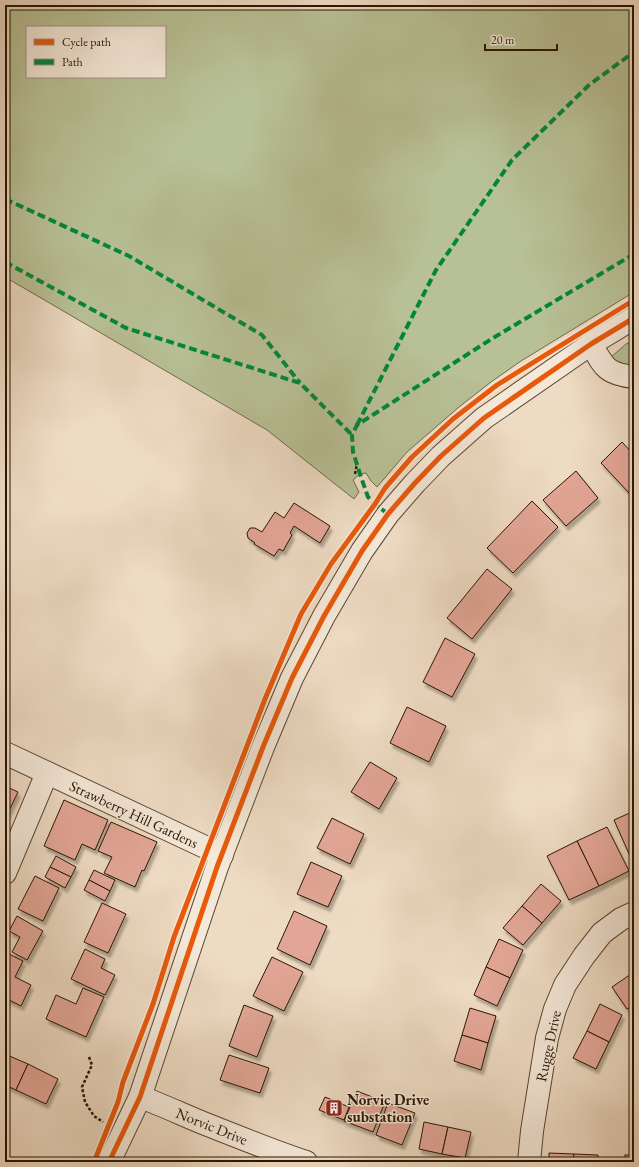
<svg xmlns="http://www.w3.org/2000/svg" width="639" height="1167" font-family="'EB Garamond',serif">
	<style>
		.green { fill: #b8c095; stroke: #706a4b; fill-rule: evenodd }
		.building { fill: #e3a696; stroke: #281501; filter: url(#shadow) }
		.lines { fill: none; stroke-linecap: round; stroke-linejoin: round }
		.minor-casing { stroke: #5a4632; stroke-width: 24 }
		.path { stroke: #281501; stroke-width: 2.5; stroke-dasharray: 3 2; stroke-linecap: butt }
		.minor { stroke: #f4e8d8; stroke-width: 22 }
		.quiet { stroke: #00873e; stroke-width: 4; stroke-dasharray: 8 4; stroke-linecap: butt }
		.cycleway-casing { stroke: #f4e8d8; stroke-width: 8 }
		.cycleway { stroke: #e8590c; stroke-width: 5 }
		.labels { text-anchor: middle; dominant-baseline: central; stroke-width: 3; stroke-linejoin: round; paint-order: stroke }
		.street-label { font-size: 15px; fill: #281501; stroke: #f4e8d8 }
		.poi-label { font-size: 15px; font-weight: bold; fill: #281501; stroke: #f4e8d8; text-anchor: start }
	</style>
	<defs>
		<filter id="shadow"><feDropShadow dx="2.5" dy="4.5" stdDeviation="1" flood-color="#0004"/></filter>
	</defs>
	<rect width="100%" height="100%" fill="#eedbc3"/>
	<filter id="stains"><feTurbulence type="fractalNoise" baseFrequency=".005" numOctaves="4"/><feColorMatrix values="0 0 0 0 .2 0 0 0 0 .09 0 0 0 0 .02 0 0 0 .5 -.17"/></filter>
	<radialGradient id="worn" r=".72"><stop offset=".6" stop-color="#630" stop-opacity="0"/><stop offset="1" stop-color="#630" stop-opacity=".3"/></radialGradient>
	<g class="green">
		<path d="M5,5H634V292L521,361L491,382L459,407L407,452L377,487L371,481L366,473L360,474L353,480L359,492L354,499L267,430L5,277ZM27,27H165V77H27Z"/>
		<polygon points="634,340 634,367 623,368 610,358 626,344"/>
	</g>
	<g class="building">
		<polygon points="622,442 634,455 634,490 630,494 601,463"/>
		<polygon points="576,471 598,498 566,526 543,500"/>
		<polygon points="532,501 558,527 513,573 487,548"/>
		<polygon points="294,503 330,526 320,543 294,526 290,533 292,535 283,551 279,549 274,556 254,544 255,543 248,538 247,533 250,528 255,528 262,532 275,512 284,518"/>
		<polygon points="487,569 512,589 472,639 447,618"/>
		<polygon points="445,638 475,654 452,697 423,682"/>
		<polygon points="407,707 446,726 429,762 390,743"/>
		<polygon points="370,762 397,778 379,809 351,792"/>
		<polygon points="5,786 18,792 5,819"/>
		<polygon points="64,800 108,820 95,850 82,844 75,860 44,846"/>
		<polygon points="634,811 634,865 614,820"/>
		<polygon points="332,818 364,834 350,864 317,848"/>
		<polygon points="111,822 157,842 144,871 142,870 135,887 104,873 112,857 98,851"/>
		<polygon points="607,827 629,871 599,886 577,841"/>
		<polygon points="577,841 599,886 569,900 547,856"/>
		<polygon points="56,856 76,867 71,877 50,867"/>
		<polygon points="311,862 342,876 328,907 297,894"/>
		<polygon points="50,867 71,877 65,888 45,877"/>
		<polygon points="94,870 115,880 110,891 89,880"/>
		<polygon points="35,876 59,888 43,921 18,909"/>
		<polygon points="89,880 110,891 105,901 84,890"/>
		<polygon points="541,884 561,901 542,923 522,906"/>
		<polygon points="102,903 126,914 108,953 84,942"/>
		<polygon points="522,906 542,923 523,945 503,928"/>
		<polygon points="294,911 327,926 310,965 277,949"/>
		<polygon points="17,916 43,931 27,960 12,952 20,937 9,931"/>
		<polygon points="499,939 523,950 510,978 486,967"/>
		<polygon points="85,949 105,959 101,968 115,975 105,995 71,979"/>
		<polygon points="5,952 23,961 15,977 31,985 21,1006 5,998"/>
		<polygon points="272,957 303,972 284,1011 253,996"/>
		<polygon points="486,967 510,978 497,1006 474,995"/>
		<polygon points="634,972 634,1005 627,1009 612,987"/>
		<polygon points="83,988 104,997 86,1037 46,1019 56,995 76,1004"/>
		<polygon points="600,1004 622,1015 609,1042 587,1031"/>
		<polygon points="244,1005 273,1016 257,1057 229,1046"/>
		<polygon points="470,1008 496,1016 488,1043 462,1035"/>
		<polygon points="587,1031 609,1042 596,1069 573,1058"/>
		<polygon points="462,1035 488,1043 481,1070 454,1061"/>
		<polygon points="5,1054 28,1064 16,1090 5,1085"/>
		<polygon points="229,1055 269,1068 260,1093 220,1080"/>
		<polygon points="28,1064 58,1079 46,1104 16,1090"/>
		<polygon points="357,1091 385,1102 373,1132 344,1121"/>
		<polygon points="325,1097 349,1107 344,1120 319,1110"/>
		<polygon points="388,1103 415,1113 402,1145 376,1135"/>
		<polygon points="424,1122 448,1127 442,1154 419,1149"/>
		<polygon points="448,1127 471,1132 465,1158 442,1154"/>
		<polygon points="549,1153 574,1154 573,1162 549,1162"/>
		<polygon points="574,1154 598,1155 598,1162 573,1162"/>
		<rect x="625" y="1155" width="9" height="7"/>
	</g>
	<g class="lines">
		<defs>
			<g id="minor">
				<path d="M591,344C604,367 606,374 634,377"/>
				<polyline points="5,753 222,855"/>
				<polyline points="5,873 47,773"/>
				<path d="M140,1097C163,1105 185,1116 208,1125C241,1138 273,1151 306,1162"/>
				<polyline points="109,1162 140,1097 217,867 263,747 292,678 324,616 362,551 388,514 415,483 441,456 484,418 591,344 634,318"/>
				<polyline points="529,1162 532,1131 547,1038 555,1009 565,985 584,956 602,933 621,919 634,913"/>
			</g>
		</defs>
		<use href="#minor" class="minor-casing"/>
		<g class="path">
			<polyline points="355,474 357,464"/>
			<polyline points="89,1057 92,1065 82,1087 85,1102 94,1116 103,1122"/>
		</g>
		<use href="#minor" class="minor"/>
		<g class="quiet">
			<polyline points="5,199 129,256 262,335 300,383"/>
			<polyline points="5,262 126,328 300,383 352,435"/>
			<polyline points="357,425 436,270 512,160 589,85 634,52"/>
			<polyline points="388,514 375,504 368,497 360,474 353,452 352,435 357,425 493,338 634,254"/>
		</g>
		<defs>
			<g id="cycleway">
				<polyline points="94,1162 118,1102 123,1082 153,1004 174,937 265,699 301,614 331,564 375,504 385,488 412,457 453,419 497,385 634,300"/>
				<polyline points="109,1162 140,1097 217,867 263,747 292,678 324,616 362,551 388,514 415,483 441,456 484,418 591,344 634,318"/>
			</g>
		</defs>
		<use href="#cycleway" class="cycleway-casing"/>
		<use href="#cycleway" class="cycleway"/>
	</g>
	<defs>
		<symbol id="building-square" viewBox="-11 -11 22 22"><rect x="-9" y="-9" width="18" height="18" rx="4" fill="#8f2418" stroke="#f4e8d8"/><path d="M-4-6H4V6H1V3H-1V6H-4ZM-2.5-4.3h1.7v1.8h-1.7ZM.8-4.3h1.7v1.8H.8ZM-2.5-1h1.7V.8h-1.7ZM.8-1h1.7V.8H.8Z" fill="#fff"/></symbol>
	</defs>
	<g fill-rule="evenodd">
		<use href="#building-square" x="324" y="1098" width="20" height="20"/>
	</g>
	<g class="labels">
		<g class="street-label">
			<text transform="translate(134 814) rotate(25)">Strawberry Hill Gardens</text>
			<text transform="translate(548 1046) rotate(-78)">Rugge Drive</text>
			<text transform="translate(212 1126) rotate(22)">Norvic Drive</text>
		</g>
		<g class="poi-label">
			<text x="347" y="1099">Norvic Drive<tspan x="347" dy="17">substation</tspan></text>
		</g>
	</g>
	<rect width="639" height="1167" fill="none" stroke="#eedbc3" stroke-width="20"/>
	<rect x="6" y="6" width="627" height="1155" fill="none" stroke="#281501" stroke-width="2"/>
	<rect x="10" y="10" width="619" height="1147" fill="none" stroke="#281501"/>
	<rect x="26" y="26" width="140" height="52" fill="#f4e8d8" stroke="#a29482"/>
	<rect x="34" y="39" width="20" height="6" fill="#e8590c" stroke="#a29482"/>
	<text x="62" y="46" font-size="12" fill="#281501">Cycle path</text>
	<rect x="34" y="59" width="20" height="6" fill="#00873e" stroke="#a29482"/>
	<text x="62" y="66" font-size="12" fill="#281501">Path</text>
	<path d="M485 44v6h72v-6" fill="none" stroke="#281501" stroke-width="2"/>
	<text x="491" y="44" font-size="12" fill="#281501" stroke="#f4e8d8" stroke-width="3" paint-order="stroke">20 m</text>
	<rect width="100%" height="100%" filter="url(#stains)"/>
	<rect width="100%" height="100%" fill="url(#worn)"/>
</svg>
